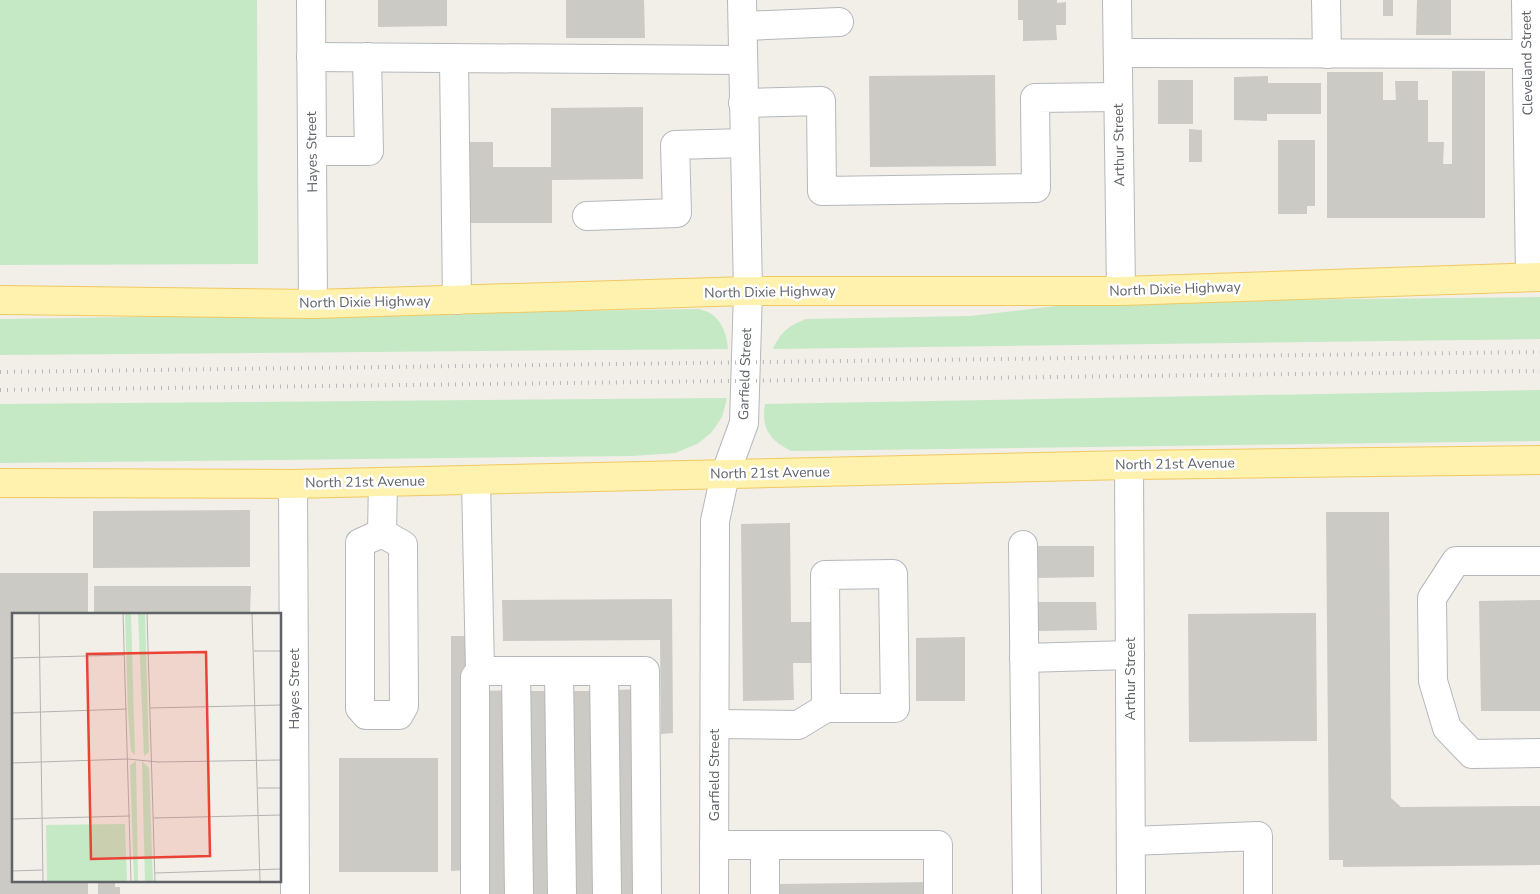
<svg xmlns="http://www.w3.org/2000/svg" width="1540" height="894" font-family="'Nunito Sans',sans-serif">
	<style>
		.green { fill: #c5e8c5 }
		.building { fill: #cccac5 }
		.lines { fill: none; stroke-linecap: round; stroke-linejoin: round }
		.minor-casing { stroke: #b5b8bc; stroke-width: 30 }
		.major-casing { stroke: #f2c960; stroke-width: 30 }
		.minor { stroke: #fff; stroke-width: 28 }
		.major { stroke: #fff2af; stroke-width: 28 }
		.rail { stroke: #b6b7b8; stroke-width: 4; stroke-dasharray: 1 6; stroke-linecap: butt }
		.labels { text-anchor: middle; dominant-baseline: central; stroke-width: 5; stroke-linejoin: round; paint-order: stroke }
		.street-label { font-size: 14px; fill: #5f6368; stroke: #fff }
		.inset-road { fill: none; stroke: #b3b3b1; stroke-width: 1 }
		.view { fill: #ea4335; fill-opacity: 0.15; stroke: #ea4335; stroke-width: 2.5 }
		.inset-edge { fill: none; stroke: #5f6368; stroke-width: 2.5 }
	</style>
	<rect width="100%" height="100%" fill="#f1efe8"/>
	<g class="green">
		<polygon points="0,0 257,0 258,264 0,265"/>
		<path d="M1540,297V339L773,349C781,331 789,326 806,319L970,316L1091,302Z"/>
		<path d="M699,309C702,310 707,311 710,313C723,321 727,336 728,349L0,355V319Z"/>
		<path d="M1540,390V441L791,451C770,440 761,429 765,404Z"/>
		<polygon points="727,398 722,417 711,433 697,444 675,453 632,456 0,463 0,404"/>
	</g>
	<g class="building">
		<polygon points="378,0 447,0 447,26 378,27"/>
		<polygon points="566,0 644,0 645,38 566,38"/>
		<polygon points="1018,0 1057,0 1057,3 1066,2 1066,25 1056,25 1057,40 1023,41 1023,20 1018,20"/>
		<rect x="1383" y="0" width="10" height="16"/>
		<polygon points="1417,0 1451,0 1451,35 1416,35"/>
		<polygon points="1452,71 1485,71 1485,218 1327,218 1327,72 1383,72 1383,100 1396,100 1395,81 1418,81 1418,100 1428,100 1428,142 1444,142 1443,164 1452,164"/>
		<polygon points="995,75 996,166 870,167 869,76"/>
		<polygon points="1268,76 1268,83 1321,83 1321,114 1267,114 1267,121 1234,120 1234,77"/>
		<rect x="1158" y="80" width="35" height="44"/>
		<polygon points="643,107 643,179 552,180 552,223 469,223 469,142 493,142 493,167 551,167 551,108"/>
		<polygon points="1189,129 1202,130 1202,162 1189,162"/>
		<polygon points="1278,140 1315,140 1315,206 1307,206 1307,214 1278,214"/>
		<polygon points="250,510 250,567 93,568 93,511"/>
		<polygon points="1326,512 1389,512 1391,798 1401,807 1540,806 1540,865 1343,867 1343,860 1329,860"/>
		<polygon points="790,523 791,622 823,622 823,663 793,663 794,700 743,701 741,524"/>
		<polygon points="1037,546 1094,546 1094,577 1038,578"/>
		<polygon points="0,573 88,573 88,614 14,614 14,880 88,880 88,894 0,894"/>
		<polygon points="94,586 251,586 250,614 94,614"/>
		<polygon points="672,599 673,733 661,734 660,640 503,641 502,600"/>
		<polygon points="1540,600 1540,711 1481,711 1479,601"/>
		<polygon points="1038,602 1096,602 1097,630 1038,631"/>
		<polygon points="1316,613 1317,741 1189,742 1188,614"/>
		<polygon points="451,636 468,636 469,870 451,871"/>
		<polygon points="965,637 965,701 916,701 916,638"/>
		<polygon points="641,689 643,894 618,894 616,690"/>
		<polygon points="512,690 514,894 487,894 486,691"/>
		<polygon points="530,691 556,691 558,894 532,894"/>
		<polygon points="573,691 598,691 600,894 574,894"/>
		<rect x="339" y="758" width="99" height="114"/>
		<polygon points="98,880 115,880 115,887 120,887 120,894 98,894"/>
		<polygon points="931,882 931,894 779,894 779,884"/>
	</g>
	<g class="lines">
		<defs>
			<g id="minor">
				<polyline points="311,0 313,304"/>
				<polyline points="1117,0 1121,291"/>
				<polyline points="1326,0 1327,54"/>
				<polyline points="1526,0 1530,277"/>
				<polyline points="743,26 839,22"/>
				<polyline points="1118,53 1540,54"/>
				<polyline points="311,57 742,60"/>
				<polyline points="454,58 457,300"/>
				<polyline points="743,103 821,101 822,191 1036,188 1035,98 1118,97"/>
				<polyline points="312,151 369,151 367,57"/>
				<polyline points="587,216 677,213 675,145 744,143"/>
				<polyline points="1129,465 1131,894"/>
				<polyline points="293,484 295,894"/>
				<polyline points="382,533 403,545 404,706 399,715 366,715 360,708 360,543 382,533 383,482"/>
				<polyline points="1023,545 1027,894"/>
				<polyline points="1540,561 1456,561 1432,598 1433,681 1447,728 1472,754 1540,753"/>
				<polyline points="1024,658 1130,655"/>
				<polyline points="480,671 645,671 647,894"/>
				<polyline points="516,671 519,894"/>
				<polyline points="559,671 562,894"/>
				<polyline points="604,671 607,894"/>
				<polyline points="715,724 798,725 826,708 895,708 893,574 825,575 826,708"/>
				<polyline points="1131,841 1258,836 1258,894"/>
				<polyline points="714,845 938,845 938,894"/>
				<polyline points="765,845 765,894"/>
				<polyline points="475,894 475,677 480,671 476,480"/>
				<polyline points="714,894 715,521 725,475 744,423 748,291 742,0"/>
			</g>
			<g id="major">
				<polyline points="0,300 313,304 748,291 1121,291 1540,277"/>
				<polyline points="0,483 293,484 1129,465 1540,460"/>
			</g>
		</defs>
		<use href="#minor" class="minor-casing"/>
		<use href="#major" class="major-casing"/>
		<use href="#minor" class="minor"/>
		<use href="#major" class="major"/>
		<g class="rail">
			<polyline points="0,372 1540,352"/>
			<polyline points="0,390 1540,371"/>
		</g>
	</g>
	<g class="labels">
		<g class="street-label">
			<text transform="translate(1527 63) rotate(-91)">Cleveland Street</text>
			<text transform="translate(1119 145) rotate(-91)">Arthur Street</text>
			<text transform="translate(312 152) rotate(-91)">Hayes Street</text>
			<text transform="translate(1175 289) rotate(-2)">North Dixie Highway</text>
			<text transform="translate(770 292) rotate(-1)">North Dixie Highway</text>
			<text transform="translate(365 302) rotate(-1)">North Dixie Highway</text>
			<text transform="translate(745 374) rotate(-88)">Garfield Street</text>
			<text transform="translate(1175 464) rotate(-1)">North 21st Avenue</text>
			<text transform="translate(770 473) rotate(-1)">North 21st Avenue</text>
			<text transform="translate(365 482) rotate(-1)">North 21st Avenue</text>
			<text transform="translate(1130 679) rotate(-90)">Arthur Street</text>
			<text transform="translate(294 689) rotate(-90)">Hayes Street</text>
			<text transform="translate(714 775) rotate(-90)">Garfield Street</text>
		</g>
	</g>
	<g transform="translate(12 613)">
		<rect width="269" height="269" fill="#f1efe8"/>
		<path d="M113,1H119L123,142L119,138L116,100ZM126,1H133L137,139L132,143ZM124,148L126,268H122L118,152ZM130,148L137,155L141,268H133ZM113,211L115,268H35L34,212Z" fill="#c5e8c5"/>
		<path class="inset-road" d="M27,1L31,268M111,1L119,268M135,1L143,268M240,1L248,268M242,38H269M0,45L112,42M138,95L269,92M0,100L115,96M0,150L116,146L146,149L269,147M246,175H269M142,205L269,202M0,206L118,203M0,258L30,257M143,260L269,256"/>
		<path class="view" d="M194,39L198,243L79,246L75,41Z"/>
		<rect width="269" height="269" class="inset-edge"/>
	</g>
</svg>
